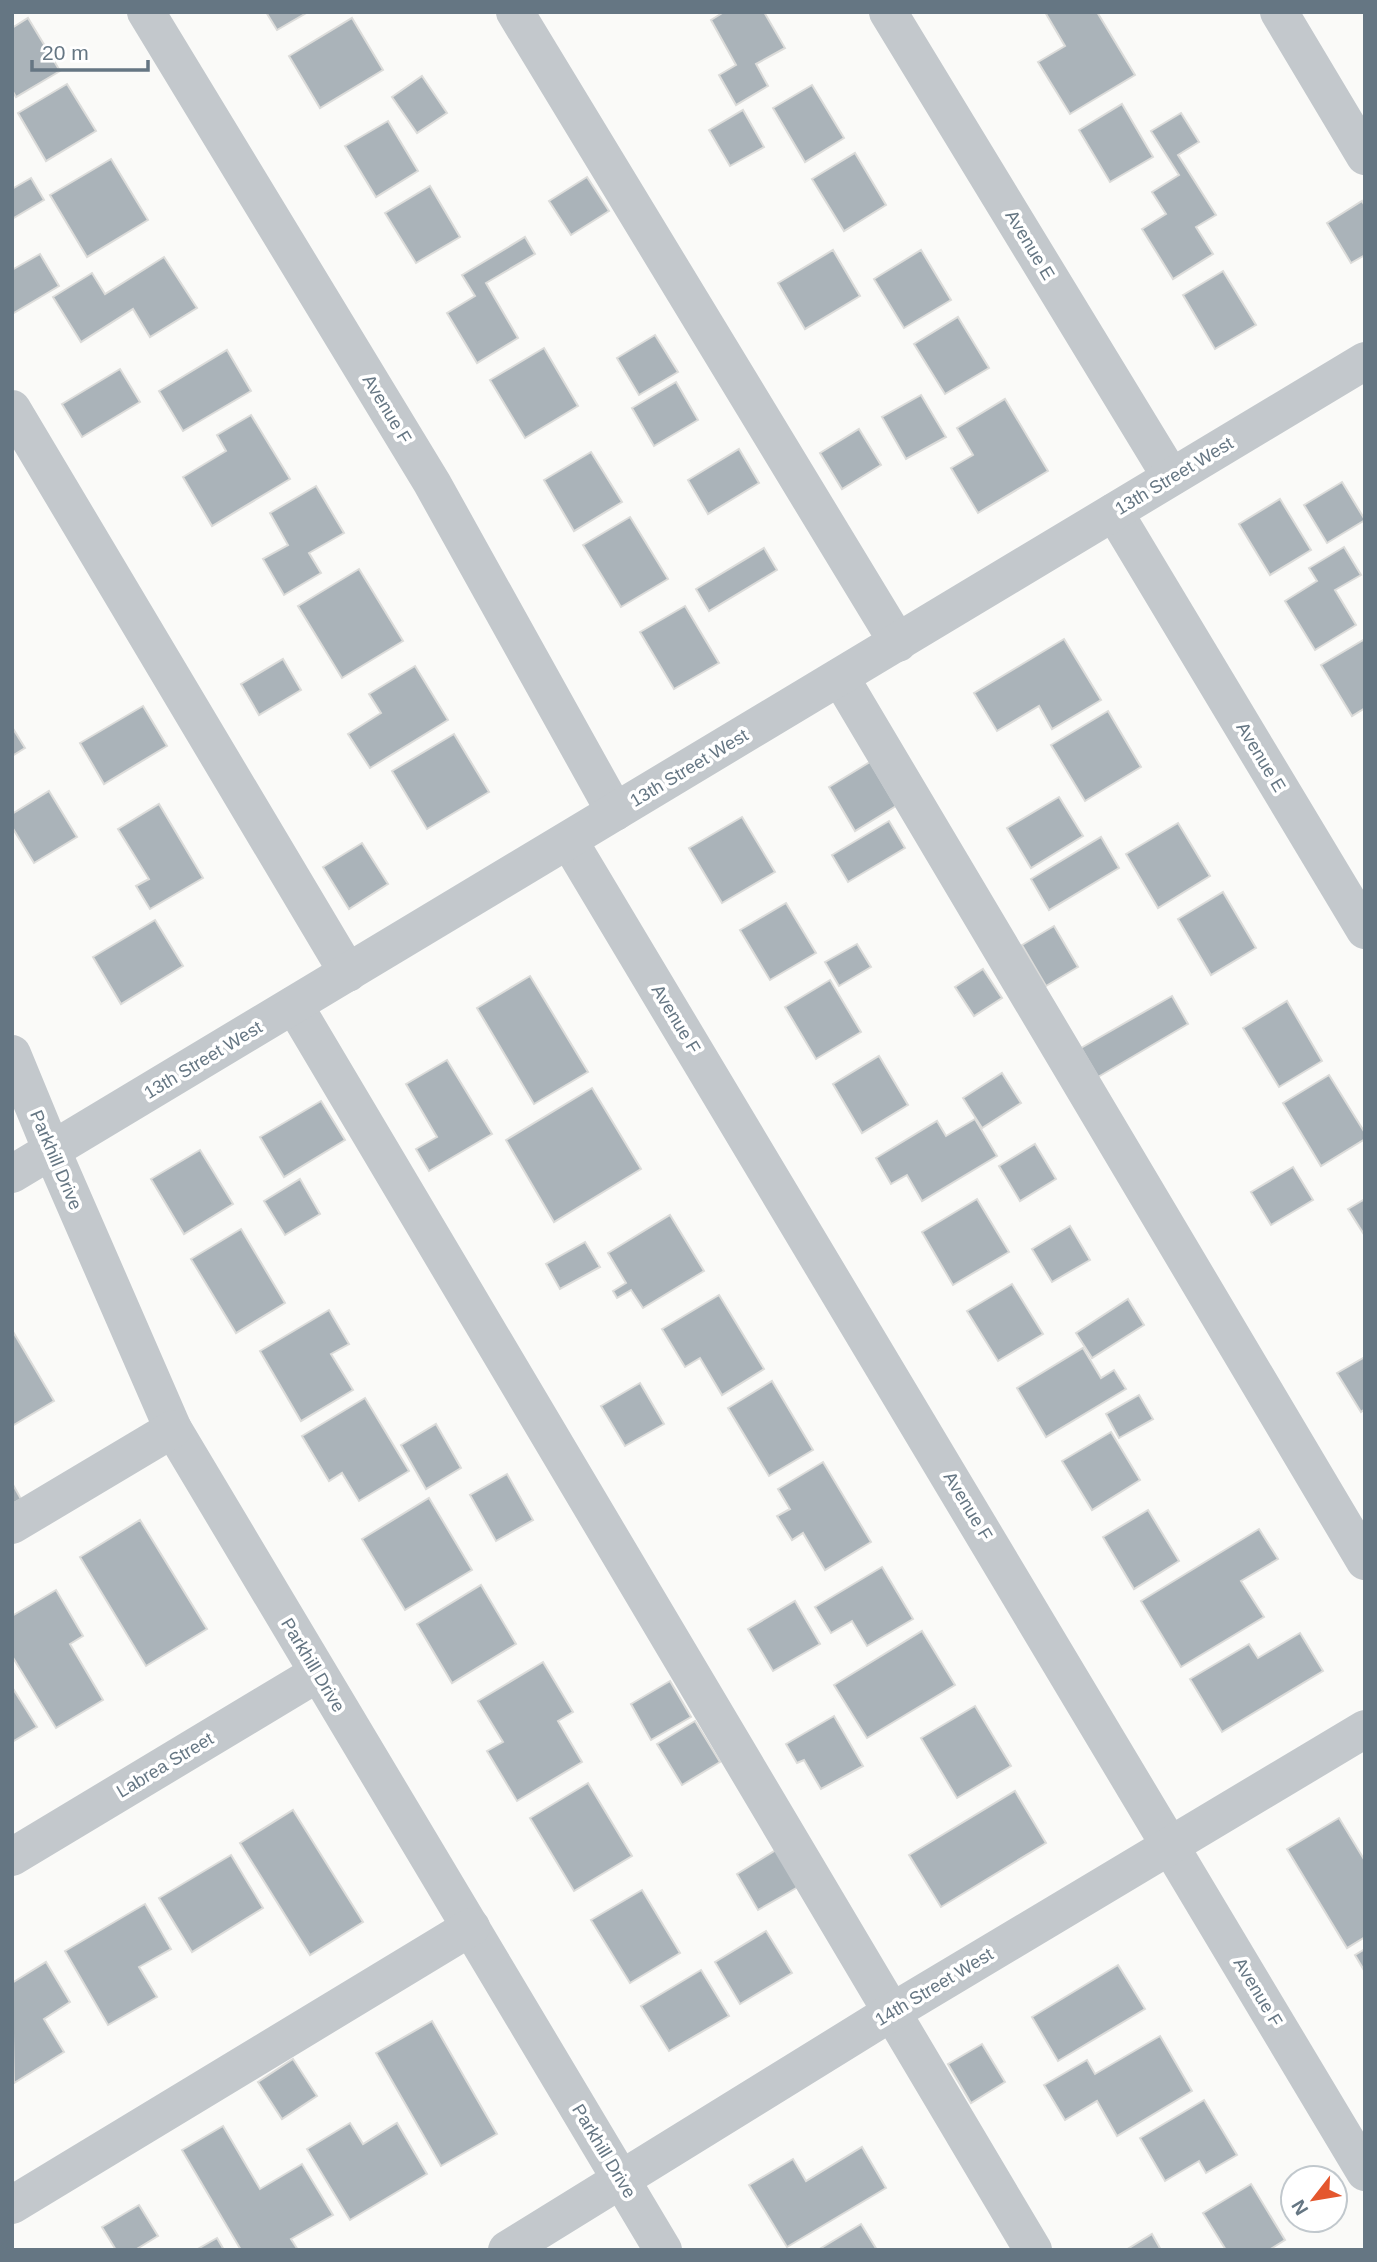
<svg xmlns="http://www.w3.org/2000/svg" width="1377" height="2262" font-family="Helvetica,sans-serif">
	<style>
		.building { fill: #aab3b9; stroke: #dcdcda; stroke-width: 2 }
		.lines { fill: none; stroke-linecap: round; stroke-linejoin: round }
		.minor { stroke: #c3c8cc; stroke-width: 38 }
		.labels { text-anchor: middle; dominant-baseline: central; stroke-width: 7; stroke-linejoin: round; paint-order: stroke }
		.street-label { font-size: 18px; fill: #657683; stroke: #fff }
	</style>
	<rect width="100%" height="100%" fill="#fafaf8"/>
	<g class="building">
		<polygon points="266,12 308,12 277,30"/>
		<polygon points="724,12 764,12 785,48 756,64 768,86 736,105 719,75 736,65 711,20"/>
		<polygon points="1045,12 1097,12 1135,75 1070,114 1038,62 1065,46"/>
		<polygon points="28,18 60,71 16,97 12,90 12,28"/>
		<polygon points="352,18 383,70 320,108 289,56"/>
		<polygon points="422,76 447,113 417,133 392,97"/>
		<polygon points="67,84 96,131 46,161 18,113"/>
		<polygon points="812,85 844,138 805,162 773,108"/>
		<polygon points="1122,104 1153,157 1110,182 1079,130"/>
		<polygon points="743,110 764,147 730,166 709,130"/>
		<polygon points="1181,113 1199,142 1178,155 1216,215 1196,227 1213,254 1173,279 1142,229 1166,214 1152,192 1179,175 1151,131"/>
		<polygon points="388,121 418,171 376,197 345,146"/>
		<polygon points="855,153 886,205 844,231 812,179"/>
		<polygon points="111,159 148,220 87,257 50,195"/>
		<polygon points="587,177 609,211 571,235 549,201"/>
		<polygon points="31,178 44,200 12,219 12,189"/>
		<polygon points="430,186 460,237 416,263 385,213"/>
		<polygon points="1362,201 1365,206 1365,255 1351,263 1327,223"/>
		<polygon points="525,237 535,254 486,283 518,338 477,363 447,313 475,296 462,275"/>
		<polygon points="833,250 860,296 805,329 778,283"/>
		<polygon points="921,250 951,300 904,328 874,279"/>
		<polygon points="40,254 59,286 12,314 12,270"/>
		<polygon points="164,257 197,308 150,337 133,309 81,342 53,297 92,273 105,294"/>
		<polygon points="1223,271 1256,325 1215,349 1183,295"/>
		<polygon points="958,317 989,368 945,394 914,344"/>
		<polygon points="655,335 678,372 639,395 617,358"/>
		<polygon points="544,348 578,406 525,438 490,380"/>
		<polygon points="227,350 251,391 183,431 159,391"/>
		<polygon points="120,369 140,402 82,437 62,404"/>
		<polygon points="676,382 698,420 654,446 632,408"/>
		<polygon points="921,395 946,437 906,459 882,417"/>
		<polygon points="1005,399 1048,471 978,513 951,468 973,455 957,428"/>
		<polygon points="251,415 290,479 212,526 183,477 226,451 217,435"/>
		<polygon points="859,429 881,465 842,489 820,453"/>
		<polygon points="739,449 759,483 708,514 688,480"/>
		<polygon points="591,452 622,502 574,531 544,480"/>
		<polygon points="1342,482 1365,520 1327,543 1304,505"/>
		<polygon points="316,486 344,533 309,553 321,573 284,595 263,559 288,545 270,513"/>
		<polygon points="1280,499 1311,550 1270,575 1239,524"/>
		<polygon points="630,517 668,579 621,607 583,545"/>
		<polygon points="1344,547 1361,575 1335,590 1356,625 1315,650 1285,601 1317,581 1309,568"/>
		<polygon points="764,548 777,570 709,611 696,589"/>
		<polygon points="359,569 403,641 342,678 298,606"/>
		<polygon points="685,606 719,663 674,689 640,632"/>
		<polygon points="1064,639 1101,700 1052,729 1039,706 997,731 974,693"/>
		<polygon points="1365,639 1365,708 1352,716 1321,665"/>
		<polygon points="283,659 301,690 259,715 241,684"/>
		<polygon points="415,666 448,720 370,768 348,734 381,713 369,694"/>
		<polygon points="143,706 167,746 104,784 80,743"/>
		<polygon points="1108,711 1141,767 1085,801 1051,745"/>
		<polygon points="12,727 25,748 12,756"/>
		<polygon points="454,734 489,792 427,829 392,771"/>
		<polygon points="870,762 896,806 855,831 829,787"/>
		<polygon points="49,791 77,837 34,863 12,827 12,814"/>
		<polygon points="1059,797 1083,836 1031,868 1007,828"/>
		<polygon points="159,804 203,878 150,909 136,886 149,879 118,829"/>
		<polygon points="742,817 775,872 722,903 689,848"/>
		<polygon points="889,821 905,848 848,882 832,855"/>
		<polygon points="1178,823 1210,876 1158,908 1126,854"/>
		<polygon points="1101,837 1119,868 1049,910 1031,879"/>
		<polygon points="362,843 388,884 349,909 323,867"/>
		<polygon points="1223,892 1256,948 1211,975 1178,919"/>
		<polygon points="786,903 816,953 770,980 740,930"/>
		<polygon points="155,920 183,966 121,1004 93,957"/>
		<polygon points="1054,926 1078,967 1046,986 1022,945"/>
		<polygon points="857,944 871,967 839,986 825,962"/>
		<polygon points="983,969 1002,998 974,1016 955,987"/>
		<polygon points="530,976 588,1072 534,1104 477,1008"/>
		<polygon points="830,980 861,1032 816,1059 785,1007"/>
		<polygon points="1172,996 1188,1024 1098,1077 1081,1048"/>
		<polygon points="1287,1001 1322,1061 1279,1087 1243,1028"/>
		<polygon points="879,1056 908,1105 862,1133 833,1084"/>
		<polygon points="447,1060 492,1134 429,1171 416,1149 437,1137 406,1084"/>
		<polygon points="1002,1073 1021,1103 982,1128 963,1098"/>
		<polygon points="1329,1075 1365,1133 1365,1139 1321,1166 1283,1103"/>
		<polygon points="592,1088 641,1169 554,1222 506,1140"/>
		<polygon points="321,1101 345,1140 284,1177 260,1137"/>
		<polygon points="975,1119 997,1156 922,1201 907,1175 891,1184 876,1158 937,1121 946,1136"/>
		<polygon points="1035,1144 1056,1179 1020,1201 999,1166"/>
		<polygon points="200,1150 233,1204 184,1234 151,1179"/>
		<polygon points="1293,1167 1313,1200 1271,1225 1251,1192"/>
		<polygon points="300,1179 320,1214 285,1235 264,1201"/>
		<polygon points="977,1199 1009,1252 953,1285 922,1232"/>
		<polygon points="1365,1199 1365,1236 1348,1209"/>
		<polygon points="670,1215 704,1271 643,1308 631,1290 617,1298 613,1291 626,1283 608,1253"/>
		<polygon points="1070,1226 1090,1260 1052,1282 1032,1249"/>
		<polygon points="241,1229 285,1303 236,1333 191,1259"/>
		<polygon points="585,1242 600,1267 560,1289 546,1264"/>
		<polygon points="1012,1284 1043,1334 998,1361 967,1311"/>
		<polygon points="719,1295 764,1369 722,1395 700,1358 685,1367 662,1329"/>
		<polygon points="1128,1299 1144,1325 1092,1358 1076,1333"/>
		<polygon points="329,1310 349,1344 331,1354 353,1390 301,1421 260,1351"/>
		<polygon points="12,1330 54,1401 12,1426"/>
		<polygon points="1083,1348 1101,1378 1114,1370 1126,1389 1046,1437 1017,1388"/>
		<polygon points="1365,1357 1365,1409 1361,1412 1337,1373"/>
		<polygon points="772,1381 813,1450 769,1476 728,1408"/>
		<polygon points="640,1383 664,1424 625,1446 601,1406"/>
		<polygon points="1139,1395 1153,1419 1119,1438 1106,1414"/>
		<polygon points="365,1398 409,1471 359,1501 342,1473 329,1481 302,1436"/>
		<polygon points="436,1424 461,1468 426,1489 401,1445"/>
		<polygon points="1111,1432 1140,1480 1092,1510 1062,1461"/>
		<polygon points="823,1462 871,1542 825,1570 803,1533 792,1540 777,1516 790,1509 778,1489"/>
		<polygon points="507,1474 533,1520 496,1541 470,1495"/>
		<polygon points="12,1483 21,1499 12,1504"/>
		<polygon points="429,1498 472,1570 405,1610 362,1539"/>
		<polygon points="1148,1510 1179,1561 1134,1589 1103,1537"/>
		<polygon points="140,1520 207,1629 146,1666 80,1557"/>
		<polygon points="1259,1529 1278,1559 1241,1581 1264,1617 1181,1667 1141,1601"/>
		<polygon points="882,1567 913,1619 867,1646 852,1621 831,1633 815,1607"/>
		<polygon points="481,1585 516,1644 452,1683 417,1624"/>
		<polygon points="56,1590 83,1636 70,1644 103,1700 56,1728 12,1656 12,1616"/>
		<polygon points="795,1601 820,1644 773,1671 748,1629"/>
		<polygon points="922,1631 955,1685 867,1738 834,1685"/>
		<polygon points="1300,1633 1323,1671 1222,1732 1190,1679 1249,1644 1258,1658"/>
		<polygon points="543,1662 573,1712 558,1721 582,1762 517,1801 487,1751 503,1742 478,1701"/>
		<polygon points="670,1681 691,1717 651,1740 631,1704"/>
		<polygon points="12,1687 37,1727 12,1742"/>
		<polygon points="975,1706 1011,1766 957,1798 921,1738"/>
		<polygon points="834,1716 863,1766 821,1789 804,1760 797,1763 786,1744"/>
		<polygon points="695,1721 720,1762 682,1785 657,1744"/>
		<polygon points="588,1783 632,1856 574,1891 530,1818"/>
		<polygon points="1015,1791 1046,1843 941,1907 909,1855"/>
		<polygon points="293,1810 363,1922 310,1955 240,1843"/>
		<polygon points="1339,1818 1365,1861 1365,1937 1347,1948 1287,1849"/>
		<polygon points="776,1850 798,1887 758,1910 737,1874"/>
		<polygon points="231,1855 263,1908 192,1952 159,1898"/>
		<polygon points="642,1890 680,1953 630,1983 591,1920"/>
		<polygon points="145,1904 171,1949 139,1967 157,1997 108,2025 65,1951"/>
		<polygon points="766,1931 792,1973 740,2004 715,1962"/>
		<polygon points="1365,1949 1365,1972 1355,1955"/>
		<polygon points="46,1962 70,2002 44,2019 64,2052 14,2083 12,1983"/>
		<polygon points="1118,1965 1145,2009 1058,2061 1032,2017"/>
		<polygon points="701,1970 729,2016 669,2051 641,2006"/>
		<polygon points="432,2021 497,2134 441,2166 376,2053"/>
		<polygon points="1160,2036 1192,2091 1117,2136 1097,2101 1065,2120 1044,2085 1087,2060 1095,2074"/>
		<polygon points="982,2044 1005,2082 971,2103 948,2064"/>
		<polygon points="293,2059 317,2096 282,2119 258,2082"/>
		<polygon points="1204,2100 1237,2155 1206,2173 1199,2161 1165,2181 1140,2138"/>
		<polygon points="350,2123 363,2144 397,2123 427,2174 350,2220 307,2149"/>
		<polygon points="223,2126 260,2189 302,2164 333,2215 291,2239 298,2250 241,2250 182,2150"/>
		<polygon points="862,2147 886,2188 787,2247 749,2185 793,2159 806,2181"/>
		<polygon points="1251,2184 1285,2240 1269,2250 1226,2250 1203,2213"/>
		<polygon points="139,2205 158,2236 135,2250 116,2250 102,2227"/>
		<polygon points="861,2224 877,2250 818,2250"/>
		<polygon points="1152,2234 1161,2250 1126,2250"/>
		<polygon points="217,2238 224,2250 196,2250"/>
	</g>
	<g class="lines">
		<g class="minor">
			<polyline points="146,12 432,483 615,812"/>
			<polyline points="515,12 898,643"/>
			<polyline points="888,12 1171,477"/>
			<polyline points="1279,12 1365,156"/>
			<polyline points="12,409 348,973"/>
			<polyline points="1114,512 1365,930"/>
			<polyline points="840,677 1365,1561"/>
			<polyline points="569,841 1365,2172"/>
			<polyline points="294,1005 1033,2250"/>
			<polyline points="12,1054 52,1151 173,1429 663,2250"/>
			<polyline points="12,1174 1365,361"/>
			<polyline points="12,1525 173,1429"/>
			<polyline points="12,1857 318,1673"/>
			<polyline points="12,2205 471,1927"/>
			<polyline points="507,2250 892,2012 1365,1729"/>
		</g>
	</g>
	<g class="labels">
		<g class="street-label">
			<text transform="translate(1030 245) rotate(59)">Avenue E</text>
			<text transform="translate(387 409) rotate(59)">Avenue F</text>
			<text transform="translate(1174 476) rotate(-31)">13th Street West</text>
			<text transform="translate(1261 757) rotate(59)">Avenue E</text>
			<text transform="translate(689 768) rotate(-31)">13th Street West</text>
			<text transform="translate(676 1019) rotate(59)">Avenue F</text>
			<text transform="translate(203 1060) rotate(-31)">13th Street West</text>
			<text transform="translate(56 1160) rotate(67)">Parkhill Drive</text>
			<text transform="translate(968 1506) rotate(59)">Avenue F</text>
			<text transform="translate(313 1665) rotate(59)">Parkhill Drive</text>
			<text transform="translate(165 1765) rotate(-31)">Labrea Street</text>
			<text transform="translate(934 1987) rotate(-31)">14th Street West</text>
			<text transform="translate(1258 1992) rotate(59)">Avenue F</text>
			<text transform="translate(604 2151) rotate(59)">Parkhill Drive</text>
		</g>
	</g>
	<rect width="1377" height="2262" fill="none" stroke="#657683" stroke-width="28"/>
	<g transform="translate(1314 2199) rotate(239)"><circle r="33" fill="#ffffff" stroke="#c1c8cd" stroke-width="2"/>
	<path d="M0-5L12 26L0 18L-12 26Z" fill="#e4572e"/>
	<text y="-10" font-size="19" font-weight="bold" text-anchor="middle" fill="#657683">N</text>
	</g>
	<path d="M32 60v10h116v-10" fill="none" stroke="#657683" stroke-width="3.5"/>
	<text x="42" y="60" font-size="21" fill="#657683" stroke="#ffffff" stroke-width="5" paint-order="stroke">20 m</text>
</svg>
